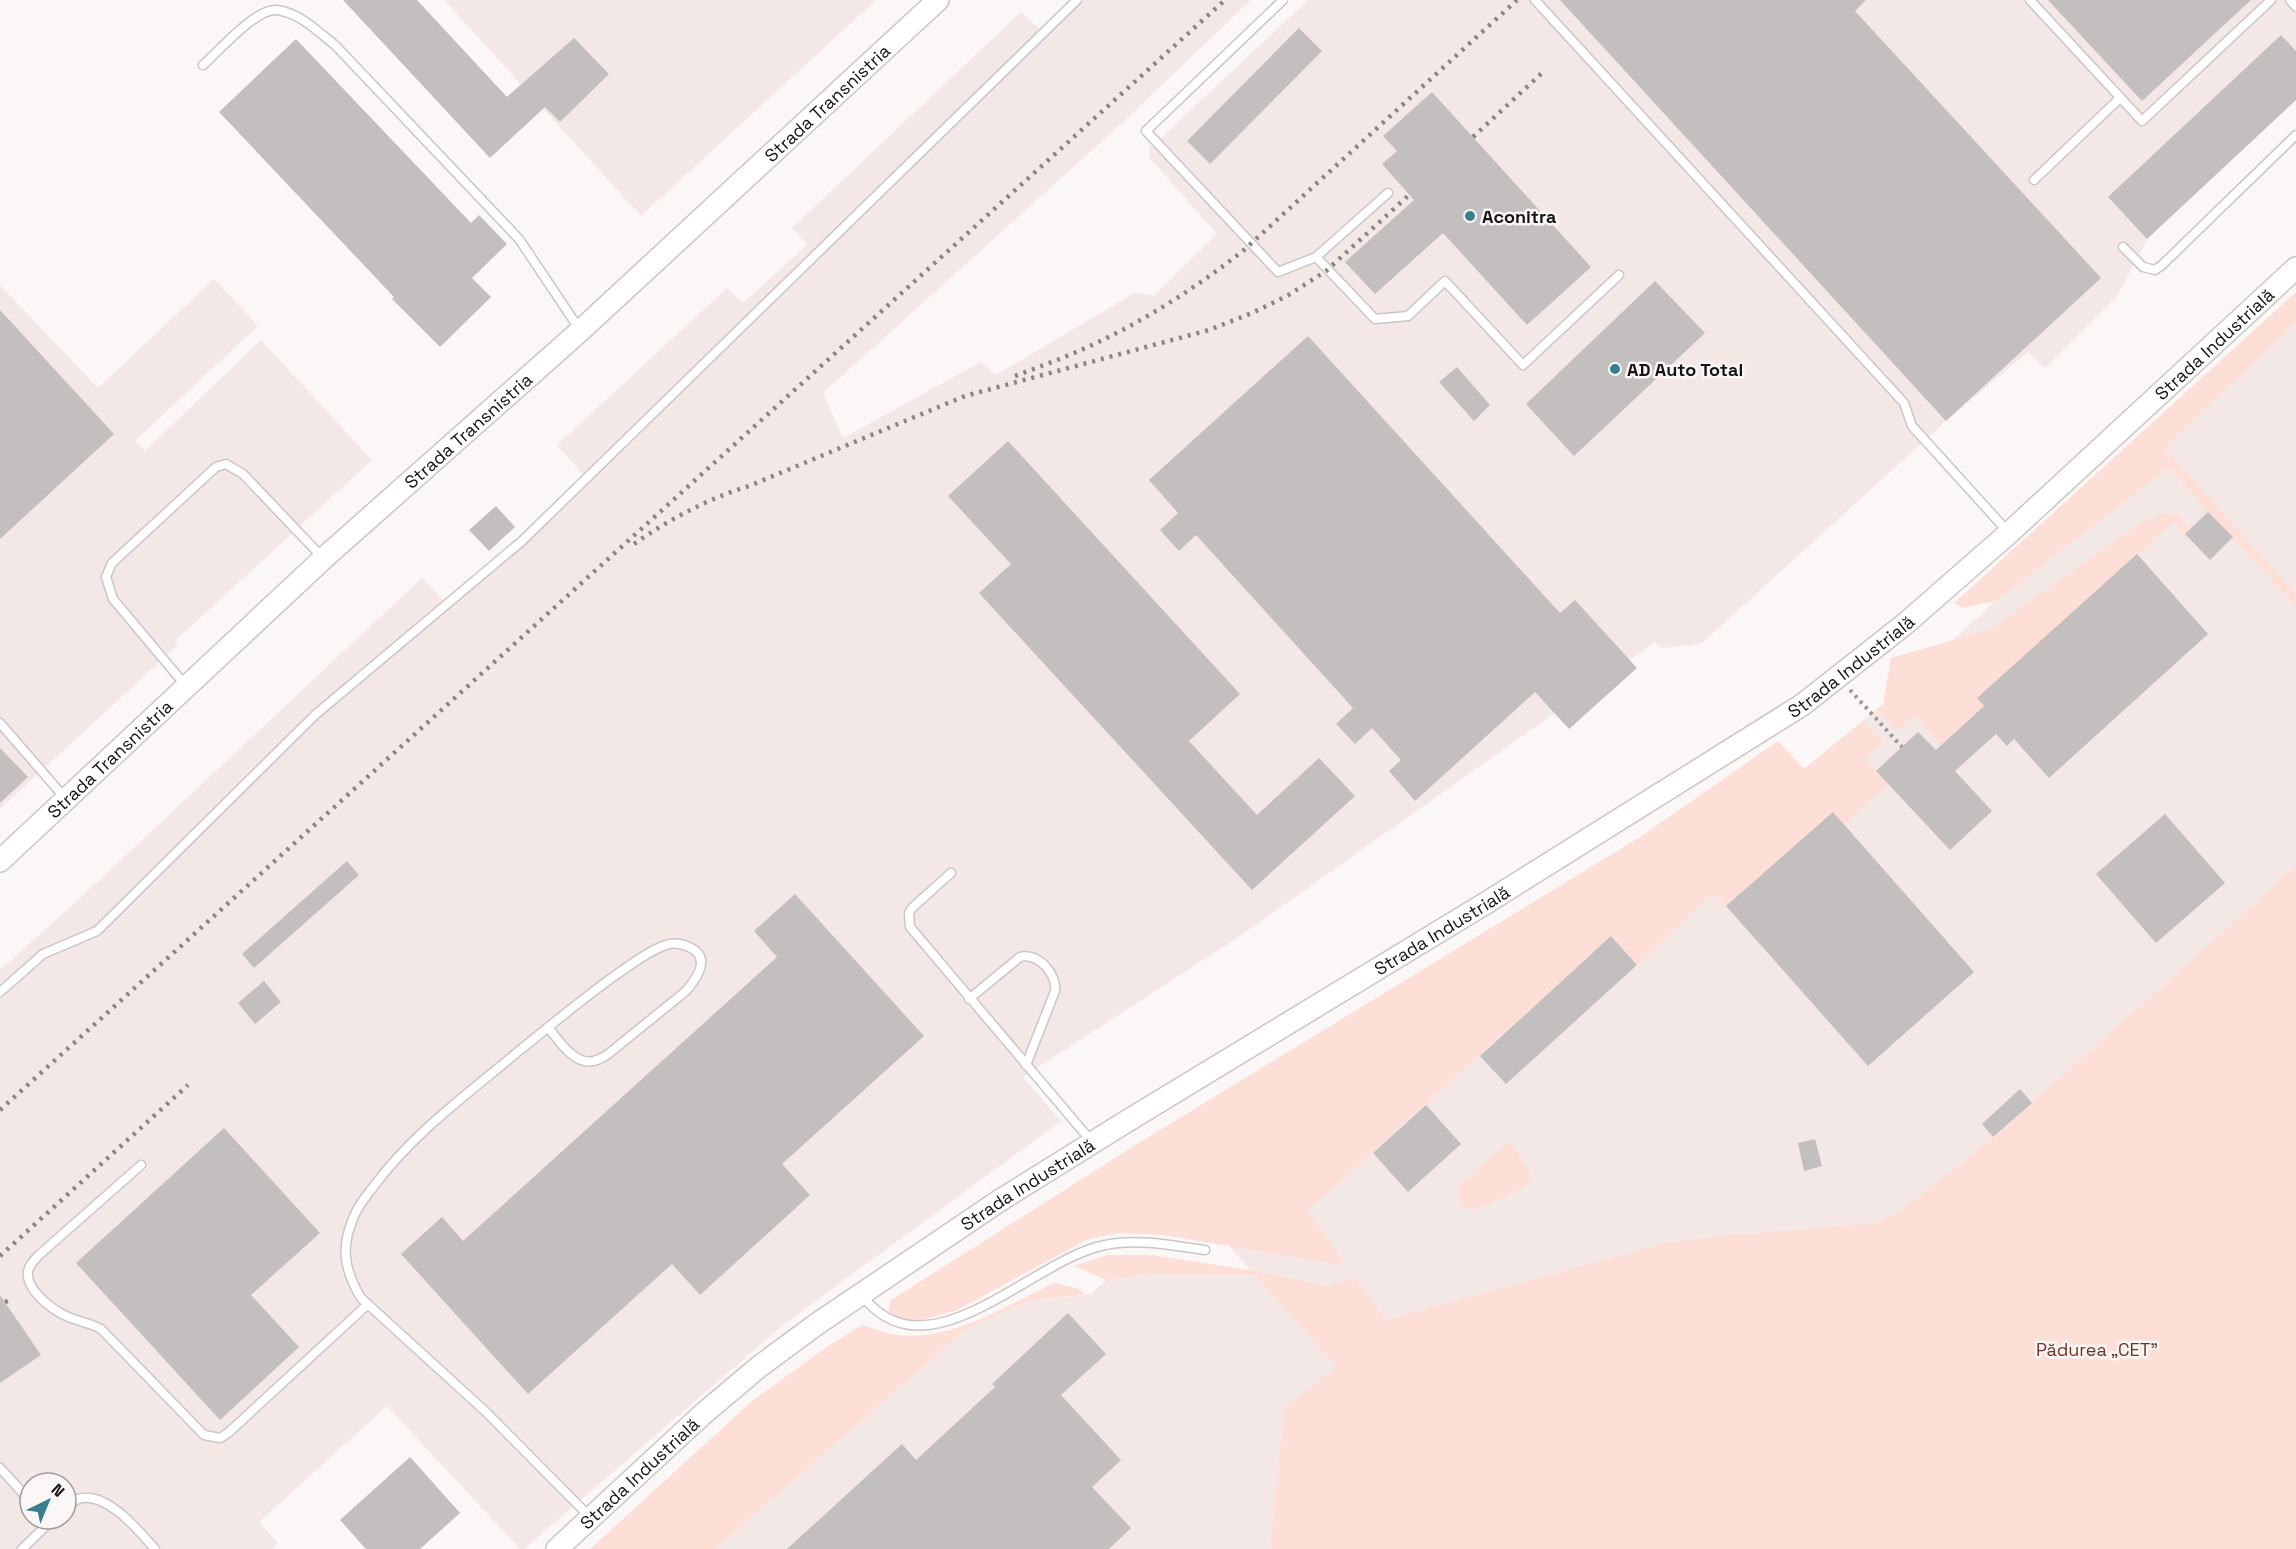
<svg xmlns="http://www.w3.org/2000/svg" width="2296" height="1549" font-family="'Space Grotesk',sans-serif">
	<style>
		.built { fill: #f3e8e5; fill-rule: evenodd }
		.green { fill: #fedfd7 }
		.building { fill: #c2bfbe }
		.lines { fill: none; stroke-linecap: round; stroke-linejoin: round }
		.service-casing { stroke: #cac6c5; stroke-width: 11 }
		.tertiary-casing { stroke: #cac6c5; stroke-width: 24 }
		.path { stroke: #9a9797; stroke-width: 4; stroke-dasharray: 3 4.5; stroke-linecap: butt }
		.service { stroke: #fff; stroke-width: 8 }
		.tertiary { stroke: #fff; stroke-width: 21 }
		.rail { stroke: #888585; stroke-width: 4.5; stroke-dasharray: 3 6; stroke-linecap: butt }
		.poi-dot { fill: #397e8c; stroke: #fbf7f6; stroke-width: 2 }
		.labels { text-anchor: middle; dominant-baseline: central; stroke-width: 5; stroke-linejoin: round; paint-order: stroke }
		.street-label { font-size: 18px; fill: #151313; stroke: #fbf7f6 }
		.poi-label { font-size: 18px; font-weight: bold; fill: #151313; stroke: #fbf7f6; text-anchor: start }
		.park-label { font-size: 18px; fill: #6f3225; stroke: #fbf7f6 }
	</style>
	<rect width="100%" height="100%" fill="#fbf7f6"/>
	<g class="built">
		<polygon points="444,0 876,0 641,216"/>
		<path d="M1077,0H1251L1121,124L823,393L843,438L981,362L996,375L1136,292L1154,296L1217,234L1149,157V149L1308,0H2296V100L2147,239L2118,295L2045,368L2028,352L1946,421L1701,644L1662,648L1655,642L1240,936L1023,1077L1061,1121L783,1325L524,1549H520L387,1406L259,1522L278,1543L272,1549H0V970L78,900L422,578L448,605L533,538L587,479L557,445L727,288L743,303L807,245L792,228L1021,12L1044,33ZM30,1483H66V1519H30Z"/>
		<polygon points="214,279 258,326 135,441 145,451 261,340 372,460 175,641 178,645 0,809 0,285 98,388"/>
		<polygon points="2296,322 2296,902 1898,1243 1284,1409 1270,1549 715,1549 965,1330 1025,1302 1091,1294 1106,1280 1151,1274 1254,1274 1151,1159 1804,769 1883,704 2163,448"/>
	</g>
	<g class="green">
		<polygon points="2296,292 2296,322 2164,448 2296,594 2296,606 2208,512 2169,467 1996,601 1962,608 1954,603"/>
		<polygon points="2163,513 2178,515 2191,529 2185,534 2174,522 1977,698 1984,706 1941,745 1914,715 1897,731 1877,709 1883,704 1891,658 1991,629 2137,525"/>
		<polygon points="1863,721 1883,742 1865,758 1888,784 1844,825 1832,812 1726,906 1713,893 1637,965 1611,936 1307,1211 1344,1261 1336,1264 1163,1235 1118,1233 1086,1240 957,1310 922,1320 901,1319 888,1311 891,1300 1137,1144 1640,837 1778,741 1804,769"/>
		<polygon points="2296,866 2296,1549 1270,1549 1284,1409 1336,1366 1255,1275 1151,1274 1106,1280 1074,1266 1107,1255 1151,1255 1251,1270 1327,1286 1355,1278 1386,1320 1662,1244 1719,1236 1872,1224 1893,1216 1985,1145"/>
		<polygon points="1506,1144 1513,1145 1532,1177 1528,1185 1480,1209 1464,1208 1457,1196 1459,1185"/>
		<path d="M1054,1283L1077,1288L1085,1294L1025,1302L965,1330L715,1549H590L752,1401L828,1346L862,1325C874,1328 886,1334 898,1335C954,1341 1005,1306 1054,1283Z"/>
	</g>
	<g class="building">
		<polygon points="343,0 417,0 507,97 574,38 609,74 560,122 545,107 490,158"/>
		<polygon points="1560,0 1866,0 1855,11 2101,278 1946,421"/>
		<polygon points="2048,0 2251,0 2142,101"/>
		<polygon points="1299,28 1322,51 1210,164 1187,141"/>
		<polygon points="2281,35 2296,51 2296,100 2147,239 2108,197"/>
		<polygon points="296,39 471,223 479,215 507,244 472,278 491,297 440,347 392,299 394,297 219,112"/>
		<polygon points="1432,92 1591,267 1527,325 1443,233 1375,294 1345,262 1414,200 1382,164 1397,151 1383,136"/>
		<polygon points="1655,281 1705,333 1574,456 1526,404"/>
		<polygon points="0,310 114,434 0,539"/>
		<polygon points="1308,336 1560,613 1575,600 1637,668 1569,729 1535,692 1415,801 1389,771 1401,760 1372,728 1355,744 1336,724 1353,708 1196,535 1179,551 1160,530 1178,513 1149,480"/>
		<polygon points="1457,367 1490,405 1474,421 1439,382"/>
		<polygon points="1008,441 1240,694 1189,741 1257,815 1319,758 1355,796 1252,890 979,593 1011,564 948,496"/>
		<polygon points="496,506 515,527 489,551 469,530"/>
		<polygon points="2208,512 2233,537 2210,560 2185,534"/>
		<polygon points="2137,554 2208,634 2049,778 2014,739 2007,746 1996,734 1955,771 1992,811 1950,850 1876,771 1918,732 1936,750 1984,706 1977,698"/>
		<polygon points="0,748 28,777 0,803"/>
		<polygon points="1833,812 1974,972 1868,1066 1726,906"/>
		<polygon points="2165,814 2225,883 2156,943 2096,874"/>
		<polygon points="347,861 359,875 254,968 242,954"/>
		<polygon points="795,894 924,1036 782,1164 810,1195 700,1295 672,1264 528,1394 401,1254 442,1217 463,1241 777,957 754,931"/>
		<polygon points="1611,936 1637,965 1506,1084 1480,1056"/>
		<polygon points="264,981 281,1002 255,1024 238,1003"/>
		<polygon points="2020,1089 2032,1103 1993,1137 1982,1124"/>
		<polygon points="1426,1105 1461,1144 1408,1192 1373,1153"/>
		<polygon points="224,1128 320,1233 251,1295 299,1347 220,1420 76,1263"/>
		<polygon points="1815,1139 1822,1166 1804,1171 1798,1143"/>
		<polygon points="0,1295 41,1355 0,1383"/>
		<polygon points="1068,1313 1106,1354 1061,1395 1121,1460 1092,1487 1131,1528 1109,1549 787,1549 902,1444 916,1460 995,1387 992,1384"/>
		<polygon points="410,1457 460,1513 420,1549 366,1549 340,1520"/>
	</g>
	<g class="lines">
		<defs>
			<g id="service">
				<polyline points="1283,0 1146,131 1278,272 1316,257 1375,319 1408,316 1445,281 1523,365 1619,275"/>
				<polyline points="1535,0 1904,403 1912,426 2009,533"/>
				<polyline points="2030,0 2142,121 2271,0"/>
				<polyline points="2290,0 2296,7"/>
				<path d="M203,65C219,51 255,9 276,10C299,12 318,32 335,45L519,239L580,330"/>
				<polyline points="2034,180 2120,98"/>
				<polyline points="2123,247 2143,267 2155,270 2162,265 2296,135"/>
				<polyline points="1316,257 1388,193"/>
				<polyline points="186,686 113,599 106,577 112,563 216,467 226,464 243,474 323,558"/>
				<polyline points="0,723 65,798"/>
				<polyline points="951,873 912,908 909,913 910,927 1092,1142"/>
				<polyline points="0,992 43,954 97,931 315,715 522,541 1077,0"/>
				<path d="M969,999L1020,957C1038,952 1057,974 1055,991L1026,1065"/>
				<path d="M548,1027C558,1040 575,1066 594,1061C598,1060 603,1057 607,1055L686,991C697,978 712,957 689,947C680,943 672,942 663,946C645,953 629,966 613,977C581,1000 551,1025 520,1050C469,1093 414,1132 374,1186C368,1194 360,1203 356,1212C340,1245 343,1268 361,1298L486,1412L591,1518"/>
				<path d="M141,1165L39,1255C34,1260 30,1264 28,1271C25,1289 51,1309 66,1316C77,1321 90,1323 101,1329L204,1435L220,1438L228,1433L367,1305"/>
				<path d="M861,1294C926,1382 1032,1259 1105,1245C1137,1238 1173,1246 1205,1250"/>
				<polyline points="0,1468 30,1501"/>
				<path d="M66,1507C70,1504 74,1501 78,1499C106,1490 139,1531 155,1549"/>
				<polyline points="22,1549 53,1519"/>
			</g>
			<g id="tertiary">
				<path id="s1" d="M0,861L324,558L580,331L938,0"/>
				<path id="s2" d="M557,1549L703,1414L760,1366L817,1324L999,1201L1124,1123L1486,903L1802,705L1905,624L2009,533L2296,268"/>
			</g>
		</defs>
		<use href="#service" class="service-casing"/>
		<use href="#tertiary" class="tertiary-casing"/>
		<polyline class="path" points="1850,690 1902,747"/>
		<use href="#service" class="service"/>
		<use href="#tertiary" class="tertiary"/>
		<g class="rail">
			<polyline points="1473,137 1542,73"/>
			<path d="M1015,376C1041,366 1067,357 1092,345C1146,320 1197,287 1244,250L1517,0"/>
			<path d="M634,544C670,519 707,499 749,486L965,396L1209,330L1252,313L1287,296L1326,271L1409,195"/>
			<polyline points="0,1110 1225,0"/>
			<polyline points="0,1256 188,1085"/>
			<polyline points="5,1302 12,1299"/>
		</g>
	</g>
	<g class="poi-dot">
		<circle cx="1470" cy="216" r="6"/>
		<circle cx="1615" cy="369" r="6"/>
	</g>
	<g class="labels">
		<g class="street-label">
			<text stroke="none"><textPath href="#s1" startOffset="1122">Strada Transnistria</textPath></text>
			<text stroke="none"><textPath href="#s2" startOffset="2056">Strada Industrială</textPath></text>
			<text stroke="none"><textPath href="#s1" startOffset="636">Strada Transnistria</textPath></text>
			<text stroke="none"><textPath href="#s2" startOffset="1570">Strada Industrială</textPath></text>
			<text stroke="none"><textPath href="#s1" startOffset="150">Strada Transnistria</textPath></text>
			<text stroke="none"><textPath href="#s2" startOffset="1083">Strada Industrială</textPath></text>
			<text stroke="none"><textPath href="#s2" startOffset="597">Strada Industrială</textPath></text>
			<text stroke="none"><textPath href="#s2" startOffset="112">Strada Industrială</textPath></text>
		</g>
		<g class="poi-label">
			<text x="1482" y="216">Aconitra</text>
			<text x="1627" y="369">AD Auto Total</text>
		</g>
		<g class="park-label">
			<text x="2097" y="1349">Pădurea „CET”</text>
		</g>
	</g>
	<g transform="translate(48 1501) rotate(43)"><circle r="28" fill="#fbf7f6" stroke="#9f9c9b" stroke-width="1.5"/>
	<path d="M0-4.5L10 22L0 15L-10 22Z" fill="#397e8c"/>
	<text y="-9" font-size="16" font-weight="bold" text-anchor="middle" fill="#151313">N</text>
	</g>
</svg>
